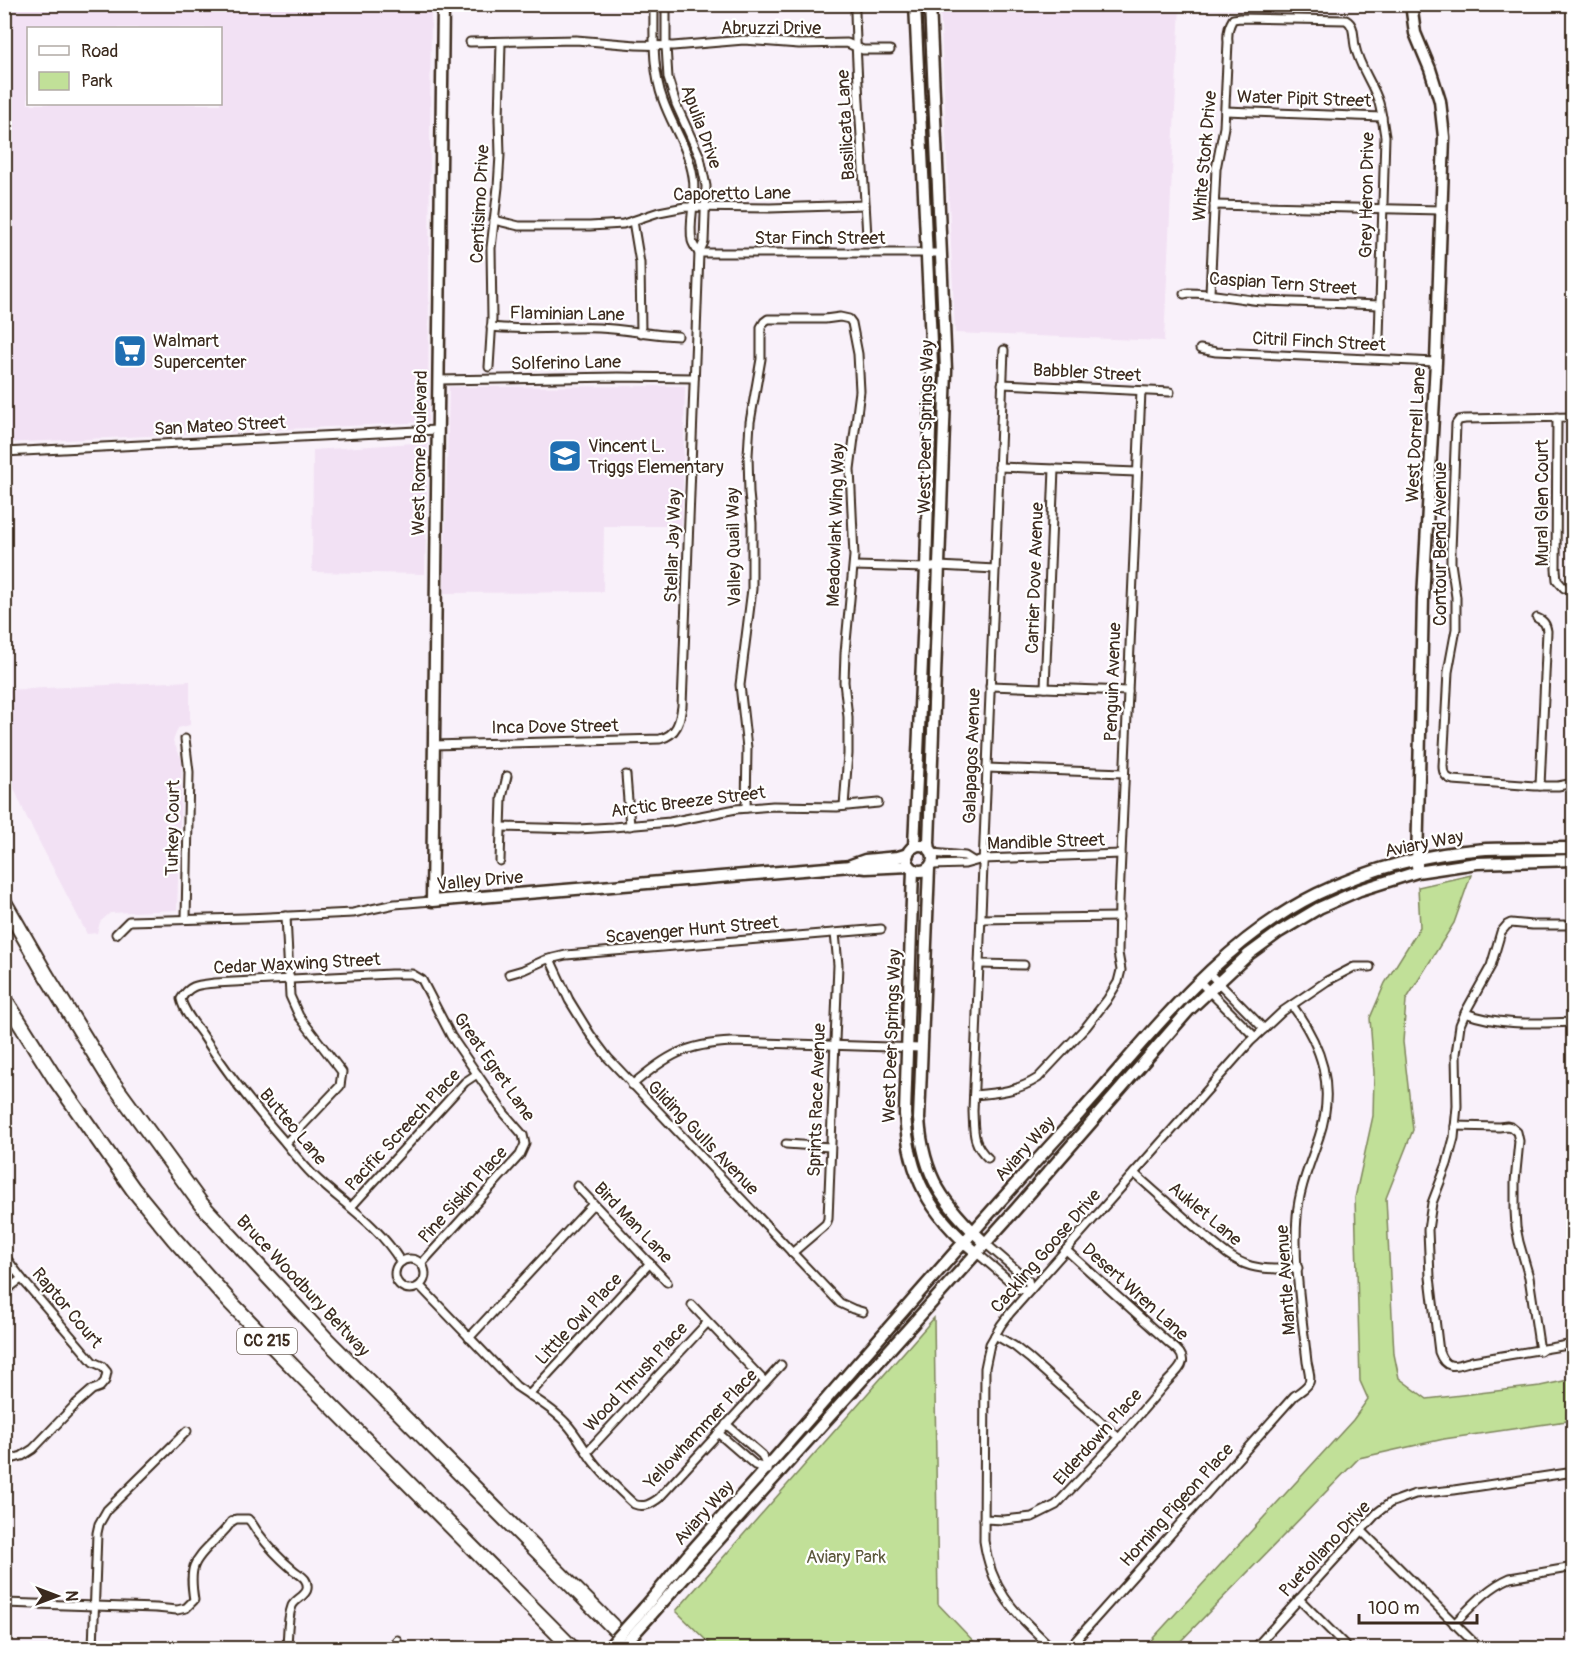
<svg xmlns="http://www.w3.org/2000/svg" width="1578" height="1653" font-family="Pangolin,sans-serif">
	<style>
		.built { fill: #f2e1f4; fill-rule: evenodd }
		.green { fill: #c1e098; stroke: #7e855b; stroke-width: 1.5 }
		.lines { fill: none; stroke-linecap: round; stroke-linejoin: round }
		.street-casing { stroke: #3b2a1e; stroke-width: 11 }
		.secondary-casing { stroke: #3b2a1e; stroke-width: 15 }
		.highway-casing { stroke: #3b2a1e; stroke-width: 18 }
		.street { stroke: #fff; stroke-width: 7 }
		.secondary { stroke: #fff; stroke-width: 10 }
		.highway { stroke: #fff; stroke-width: 14 }
		.secondary-bridge-casing { stroke: #3b2a1e; stroke-width: 15; stroke-linecap: butt }
		.secondary-bridge { stroke: #fff; stroke-width: 10 }
		.labels { text-anchor: middle; dominant-baseline: central; stroke-width: 4.5; stroke-linejoin: round; paint-order: stroke }
		.shield { fill: #fff; stroke: #766a62; stroke-width: 1.5 }
		.shield-label { font-size: 16px; font-weight: bold; fill: #3b2a1e }
		.street-label { font-size: 18px; fill: #3b2a1e; stroke: #fff }
		.poi-label { font-size: 18px; fill: #3b2a1e; stroke: #fff; text-anchor: start }
		.park-label { font-size: 18px; fill: #5c583c; stroke: #fff }
	</style>
	<rect width="100%" height="100%" fill="#f9f1fa"/>
	<filter id="ink" filterUnits="userSpaceOnUse"><feTurbulence type="fractalNoise" baseFrequency=".0167" numOctaves="2"/><feDisplacementMap in="SourceGraphic" scale="12" xChannelSelector="R" yChannelSelector="G"/><feConvolveMatrix kernelMatrix="1 2 1 2 8 2 1 2 1" color-interpolation-filters="sRGB"/></filter>
	<g filter="url(#ink)">
		<g class="built">
			<path d="M49,5H431L428,422L5,443V8ZM28,28H220V104H28Z"/>
			<polygon points="940,5 1180,5 1164,341 955,333"/>
			<polygon points="685,386 682,526 604,526 603,592 444,593 449,387"/>
			<polygon points="428,442 425,574 312,572 313,450"/>
			<polygon points="190,681 190,725 178,728 173,741 182,760 177,910 110,913 100,922 97,933 87,934 27,818 5,768 5,690"/>
		</g>
		<g class="green">
			<polygon points="1471,875 1454,923 1406,1000 1403,1042 1413,1130 1386,1198 1394,1354 1399,1378 1427,1399 1540,1386 1573,1379 1573,1420 1444,1439 1359,1458 1174,1648 1144,1648 1353,1420 1368,1399 1360,1381 1355,1198 1373,1116 1374,1073 1370,1018 1385,983 1420,927 1418,887"/>
			<polygon points="934,1318 938,1604 980,1648 714,1648 676,1611"/>
		</g>
		<g class="lines">
			<defs>
				<g id="street">
					<path d="M654,4C654,36 652,70 663,100C672,126 689,149 693,177C697,198 688,221 692,241C693,245 696,249 699,253"/>
					<path d="M855,12C857,87 863,162 867,237"/>
					<polyline points="470,42 576,40 636,45 673,46 744,40 799,44 847,43 863,50 890,50"/>
					<polyline points="1225,111 1382,117"/>
					<polyline points="1214,205 1441,210"/>
					<polyline points="494,220 519,226 590,226 623,224 659,212 685,207 770,208 865,205"/>
					<polyline points="633,221 640,263 641,333"/>
					<polyline points="699,253 941,253"/>
					<path d="M1210,293L1216,169L1224,127L1228,42C1227,33 1228,27 1233,19L1240,18L1346,20C1355,25 1353,36 1355,46C1359,67 1373,83 1379,103C1382,114 1383,125 1385,136L1379,338"/>
					<path d="M1184,294L1188,293C1214,293 1237,299 1262,301L1380,305"/>
					<path d="M491,327C527,331 563,327 599,328C626,329 651,335 678,336"/>
					<polyline points="1200,349 1216,352 1436,362"/>
					<polyline points="489,367 492,319 491,248 498,187 500,155 499,119 501,42"/>
					<polyline points="438,380 618,377 694,378"/>
					<polyline points="1002,384 1170,392"/>
					<polyline points="1557,417 1556,569 1557,580 1564,588"/>
					<path d="M1574,417L1465,419L1459,420L1456,424L1451,550V563L1456,597V629L1448,672L1443,766C1443,774 1446,778 1453,780L1535,786H1558L1574,783"/>
					<polyline points="4,452 437,430"/>
					<polyline points="999,467 1137,472"/>
					<polyline points="854,566 926,568 939,566 995,569"/>
					<path d="M1537,618C1544,621 1546,624 1547,631L1540,786"/>
					<polyline points="990,686 1128,691"/>
					<polyline points="1045,688 1054,469"/>
					<polyline points="185,739 189,772 186,918"/>
					<path d="M433,745L660,739C677,735 680,721 682,706L699,253L704,242L706,186L700,157L676,104L668,78L666,46V4"/>
					<polyline points="987,768 1124,773"/>
					<polyline points="626,775 630,826"/>
					<polyline points="746,808 747,748 740,685 752,589 752,523 749,493 748,455 750,422 761,359 761,327 764,322 768,319 825,319 840,317 849,319 852,323 858,354 860,391 850,469 854,556 845,653 844,682 848,717 848,754 844,806"/>
					<polyline points="502,827 578,829 613,827 670,822 736,809 773,806 837,807 878,803"/>
					<polyline points="932,853 965,856 973,861"/>
					<polyline points="500,861 502,798 507,776"/>
					<polyline points="931,865 965,864 983,859 1121,854"/>
					<polyline points="981,919 1119,917"/>
					<path d="M1574,925H1532L1511,923L1507,925L1501,932L1491,966L1466,1011L1460,1025L1456,1054L1457,1106L1454,1138L1447,1164L1432,1203L1428,1230L1430,1277L1439,1352C1446,1372 1458,1365 1472,1361L1574,1344"/>
					<polyline points="116,934 129,921 245,918 353,913 395,904 432,901"/>
					<polyline points="550,959 569,1000 590,1034 608,1058 840,1303 853,1309 863,1312"/>
					<polyline points="980,964 1024,965"/>
					<polyline points="1208,972 1264,1029"/>
					<polyline points="509,974 523,970 545,960 566,955 881,929"/>
					<polyline points="1199,981 1255,1037"/>
					<path d="M1465,1013C1500,1026 1537,1023 1574,1022"/>
					<path d="M632,1085C667,1055 686,1044 732,1042L921,1048"/>
					<path d="M974,1095C998,1093 1018,1091 1038,1078L1086,1027L1107,1000L1118,982L1121,970L1118,953L1119,901L1141,391"/>
					<polyline points="1455,1126 1499,1127 1507,1126 1511,1127 1517,1132 1519,1141 1515,1182 1515,1210 1516,1227 1519,1242 1529,1277 1540,1351"/>
					<polyline points="286,1143 340,1086 342,1072 299,1016 290,996 286,916"/>
					<polyline points="786,1144 830,1147"/>
					<path d="M988,1158C972,1144 974,1131 973,1111L1004,350"/>
					<path d="M1134,1173C1155,1192 1176,1210 1197,1229C1214,1243 1230,1260 1251,1266C1266,1270 1282,1269 1298,1268"/>
					<polyline points="577,1186 667,1282"/>
					<polyline points="351,1207 465,1082 477,1074"/>
					<polyline points="792,1253 826,1224 828,1219 838,965 835,933"/>
					<polyline points="977,1253 1019,1289 1030,1290 1028,1280 985,1243"/>
					<polyline points="4,1255 22,1279 93,1362 102,1366 107,1372 105,1381 100,1387 92,1390 76,1404 33,1449 22,1456 4,1461"/>
					<circle cx="410" cy="1274" r="15"/>
					<path d="M401,1262C377,1223 344,1205 313,1175C302,1164 293,1152 283,1140C254,1107 226,1072 202,1034C194,1023 184,1012 181,999C190,984 199,985 215,983L391,974H412L422,980L451,1036L504,1113L523,1135L525,1144L520,1155L421,1264"/>
					<path d="M420,1286L516,1386C533,1398 551,1407 565,1422C576,1433 583,1447 592,1460C604,1476 619,1490 634,1504C644,1508 651,1504 659,1498L781,1365"/>
					<path d="M4,1298C8,1288 13,1284 22,1279"/>
					<polyline points="692,1305 765,1382"/>
					<polyline points="995,1335 1014,1346 1029,1358 1119,1438"/>
					<polyline points="469,1338 593,1204"/>
					<polyline points="529,1395 650,1263"/>
					<polyline points="726,1424 762,1455 768,1470"/>
					<polyline points="718,1433 755,1465 766,1468"/>
					<polyline points="587,1452 707,1323"/>
					<path d="M984,1519L1004,1520L1032,1517L1056,1505L1119,1438L1166,1383C1180,1368 1193,1360 1170,1344L1066,1250"/>
					<polyline points="1361,1530 1479,1648"/>
					<polyline points="1299,1599 1348,1648"/>
					<path d="M4,1603L156,1608L177,1610L186,1608L194,1600C189,1568 192,1562 215,1540C221,1534 227,1529 231,1522L236,1519H248C253,1523 254,1528 259,1534C268,1546 279,1558 291,1568C298,1575 309,1577 307,1589C306,1596 295,1599 292,1606C287,1619 288,1635 287,1648"/>
					<path d="M1454,1624C1472,1606 1487,1588 1510,1578L1574,1567"/>
					<polyline points="93,1648 97,1533 99,1524 107,1510 187,1431"/>
					<polyline points="390,1648 397,1640"/>
					<path d="M1052,1648C1016,1613 992,1594 984,1541L985,1368L990,1344L1001,1325L1010,1313L1250,1042L1283,1011L1327,981L1354,967H1370"/>
					<path d="M1069,1648L1294,1396C1312,1383 1312,1384 1307,1362C1302,1314 1293,1264 1297,1216C1299,1188 1310,1164 1319,1137C1336,1087 1322,1046 1292,1005"/>
					<polyline points="1255,1648 1368,1523 1378,1512 1390,1503 1415,1494 1454,1490 1574,1472"/>
				</g>
				<g id="secondary">
					<polyline points="443,4 432,901 851,866 866,868 910,866"/>
					<polyline points="930,4 946,370 929,843 930,850"/>
					<polyline points="1411,4 1415,33 1430,69 1440,101 1444,137 1436,362 1423,599 1417,866"/>
					<circle cx="920" cy="858" r="13"/>
					<polyline points="914,847 926,568 932,363 915,4"/>
					<polyline points="851,865 865,860 898,857 908,854"/>
					<path d="M929,868L919,1119C923,1177 944,1205 985,1243"/>
					<path d="M913,869L905,1114C909,1177 929,1213 977,1253"/>
					<path d="M644,1608C659,1591 673,1573 688,1555C717,1522 747,1490 776,1457C876,1342 976,1226 1079,1114C1152,1034 1218,943 1317,894C1369,869 1428,853 1486,849C1515,848 1544,848 1574,848"/>
					<polyline points="651,1615 1016,1209 1189,1010 1249,954 1279,932 1319,908 1360,890 1417,872 1477,863 1574,860"/>
				</g>
				<g id="highway">
					<polyline points="4,902 46,975 112,1082 201,1204 326,1339 634,1648"/>
					<polyline points="4,998 54,1077 97,1138 133,1189 174,1239 230,1302 298,1372 572,1648"/>
				</g>
			</defs>
			<use href="#street" class="street-casing"/>
			<use href="#secondary" class="secondary-casing"/>
			<use href="#highway" class="highway-casing"/>
			<use href="#street" class="street"/>
			<use href="#secondary" class="secondary"/>
			<use href="#highway" class="highway"/>
			<defs>
				<g id="secondary-bridge">
					<polyline points="608,1648 644,1608"/>
					<polyline points="621,1648 651,1615"/>
				</g>
			</defs>
			<use href="#secondary-bridge" class="secondary-bridge-casing"/>
			<use href="#secondary-bridge" class="secondary-bridge"/>
		</g>
	</g>
	<defs>
		<symbol id="supermarket-square" viewBox="-11 -11 22 22"><rect x="-9" y="-9" width="18" height="18" rx="4" fill="#1f6fb2" stroke="#fff"/><path d="M-6-5.5h2.5l.6 2H6L4.5 2H-2.5L-4.4-4H-6ZM-1.5 3.2a1.3 1.3 0 1 0 .1 0ZM3 3.2a1.3 1.3 0 1 0 .1 0Z" fill="#fff"/></symbol>
		<symbol id="school-square" viewBox="-11 -11 22 22"><rect x="-9" y="-9" width="18" height="18" rx="4" fill="#1f6fb2" stroke="#fff"/><path d="M0-5L7-2L0 1L-7-2ZM-4 1L0 2.5L4 1V4Q0 6-4 4Z" fill="#fff"/></symbol>
	</defs>
	<g fill-rule="evenodd">
		<use href="#supermarket-square" x="111" y="332" width="38" height="38"/>
		<use href="#school-square" x="546" y="437" width="38" height="38"/>
	</g>
	<g class="labels">
		<rect class="shield" x="237" y="1328" width="60" height="26" rx="4.5"/>
		<g class="shield-label">
			<text x="267" y="1341">CC 215</text>
		</g>
		<g class="street-label">
			<text x="771" y="28">Abruzzi Drive</text>
			<text transform="translate(1304 99) rotate(2)">Water Pipit Street</text>
			<text transform="translate(846 125) rotate(-93)">Basilicata Lane</text>
			<text transform="translate(701 127) rotate(70)">Apulia Drive</text>
			<text transform="translate(1205 156) rotate(-85)">White Stork Drive</text>
			<text transform="translate(732 194) rotate(-1)">Caporetto Lane</text>
			<text transform="translate(1367 195) rotate(-89)">Grey Heron Drive</text>
			<text transform="translate(480 204) rotate(-87)">Centisimo Drive</text>
			<text x="820" y="238">Star Finch Street</text>
			<text transform="translate(1283 284) rotate(4)">Caspian Tern Street</text>
			<text transform="translate(567 314) rotate(1)">Flaminian Lane</text>
			<text transform="translate(1319 342) rotate(3)">Citril Finch Street</text>
			<text transform="translate(566 363) rotate(-1)">Solferino Lane</text>
			<text transform="translate(1087 373) rotate(3)">Babbler Street</text>
			<text transform="translate(220 426) rotate(-3)">San Mateo Street</text>
			<text transform="translate(926 427) rotate(-89)">West Deer Springs Way</text>
			<text transform="translate(1416 435) rotate(-87)">West Dorrell Lane</text>
			<text transform="translate(420 453) rotate(-89)">West Rome Boulevard</text>
			<text transform="translate(1542 503) rotate(-90)">Mural Glen Court</text>
			<text transform="translate(836 525) rotate(-88)">Meadowlark Wing Way</text>
			<text transform="translate(1440 544) rotate(-90)">Contour Bend Avenue</text>
			<text transform="translate(673 546) rotate(-88)">Stellar Jay Way</text>
			<text transform="translate(734 547) rotate(-91)">Valley Quail Way</text>
			<text transform="translate(1035 578) rotate(-88)">Carrier Dove Avenue</text>
			<text transform="translate(1113 682) rotate(-88)">Penguin Avenue</text>
			<text transform="translate(555 727) rotate(-1)">Inca Dove Street</text>
			<text transform="translate(972 756) rotate(-88)">Galapagos Avenue</text>
			<text transform="translate(688 802) rotate(-7)">Arctic Breeze Street</text>
			<text transform="translate(173 828) rotate(-89)">Turkey Court</text>
			<text transform="translate(1046 842) rotate(-2)">Mandible Street</text>
			<text transform="translate(1424 844) rotate(-11)">Aviary Way</text>
			<text transform="translate(480 881) rotate(-5)">Valley Drive</text>
			<text transform="translate(692 930) rotate(-5)">Scavenger Hunt Street</text>
			<text transform="translate(297 964) rotate(-3)">Cedar Waxwing Street</text>
			<text transform="translate(892 1036) rotate(-88)">West Deer Springs Way</text>
			<text transform="translate(494 1067) rotate(55)">Great Egret Lane</text>
			<text transform="translate(817 1100) rotate(-88)">Sprints Race Avenue</text>
			<text transform="translate(293 1127) rotate(50)">Butteo Lane</text>
			<text transform="translate(403 1130) rotate(-47)">Pacific Screech Place</text>
			<text transform="translate(703 1138) rotate(46)">Gliding Gulls Avenue</text>
			<text transform="translate(1025 1149) rotate(-48)">Aviary Way</text>
			<text transform="translate(463 1195) rotate(-48)">Pine Siskin Place</text>
			<text transform="translate(1205 1214) rotate(40)">Auklet Lane</text>
			<text transform="translate(633 1223) rotate(46)">Bird Man Lane</text>
			<text transform="translate(1046 1251) rotate(-49)">Cackling Goose Drive</text>
			<text transform="translate(1286 1280) rotate(-94)">Mantle Avenue</text>
			<text transform="translate(303 1286) rotate(47)">Bruce Woodbury Beltway</text>
			<text transform="translate(1135 1292) rotate(42)">Desert Wren Lane</text>
			<text transform="translate(67 1308) rotate(50)">Raptor Court</text>
			<text transform="translate(579 1319) rotate(-47)">Little Owl Place</text>
			<text transform="translate(636 1377) rotate(-47)">Wood Thrush Place</text>
			<text transform="translate(701 1429) rotate(-47)">Yellowhammer Place</text>
			<text transform="translate(1098 1437) rotate(-48)">Elderdown Place</text>
			<text transform="translate(1177 1505) rotate(-48)">Horning Pigeon Place</text>
			<text transform="translate(704 1513) rotate(-48)">Aviary Way</text>
			<text transform="translate(1325 1549) rotate(-47)">Puetollano Drive</text>
		</g>
		<g class="poi-label">
			<text x="153" y="341">Walmart<tspan x="153" dy="21">Supercenter</tspan></text>
			<text x="588" y="446">Vincent L.<tspan x="588" dy="21">Triggs Elementary</tspan></text>
		</g>
		<g class="park-label">
			<text x="846" y="1557">Aviary Park</text>
		</g>
	</g>
	<rect width="1578" height="1653" fill="none" stroke="#fff" stroke-width="24"/>
	<rect x="12" y="12" width="1554" height="1629" fill="none" stroke="#3b2a1e" stroke-width="2" filter="url(#ink)"/>
	<rect x="27" y="27" width="195" height="78" fill="#ffffff" stroke="#b1aaa5" stroke-width="1.5"/>
	<rect x="39" y="46" width="30" height="9" fill="#ffffff" stroke="#b1aaa5" stroke-width="1.5"/>
	<text x="81" y="57" font-size="18" fill="#3b2a1e">Road</text>
	<rect x="39" y="72" width="30" height="18" fill="#c1e098" stroke="#b1aaa5" stroke-width="1.5"/>
	<text x="81" y="87" font-size="18" fill="#3b2a1e">Park</text>
	<g transform="translate(57 1596) rotate(90)" stroke="#ffffff" stroke-width="4.5" paint-order="stroke">
	<path d="M0-4.5L10 22L0 15L-10 22Z" fill="#3b2a1e"/>
	<text y="-9" font-size="16" font-weight="bold" text-anchor="middle" fill="#3b2a1e">N</text>
	</g>
	<path d="M1359 1614v9h118v-9" fill="none" stroke="#3b2a1e" stroke-width="3"/>
	<text x="1368" y="1614" font-size="18" fill="#3b2a1e" stroke="#ffffff" stroke-width="4.5" paint-order="stroke">100 m</text>
</svg>
